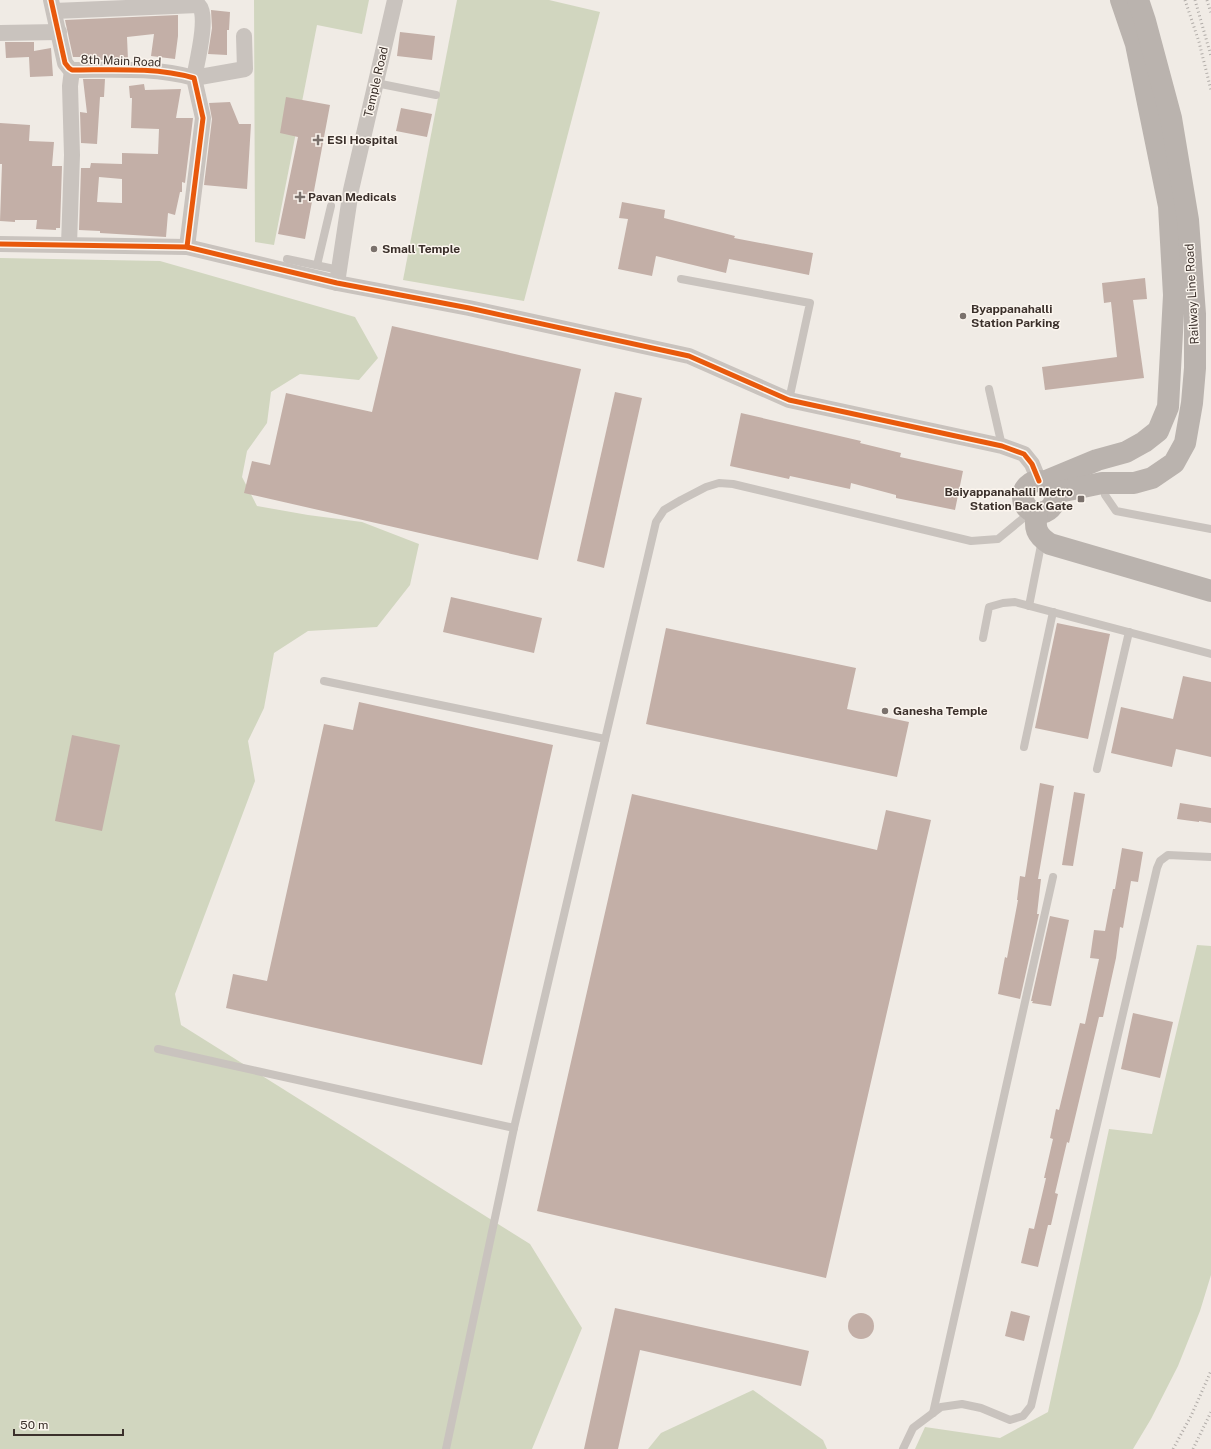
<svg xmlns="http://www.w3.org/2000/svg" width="1211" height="1449" font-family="'Public Sans',sans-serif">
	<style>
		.green { fill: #d1d6bf }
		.building { fill: #c3afa7; fill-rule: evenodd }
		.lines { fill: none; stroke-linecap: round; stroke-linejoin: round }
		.service { stroke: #c9c3be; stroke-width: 8 }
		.minor { stroke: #c9c3be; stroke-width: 16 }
		.secondary { stroke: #bab3ae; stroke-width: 22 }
		.rail { stroke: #b1aca8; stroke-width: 3; stroke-dasharray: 1 3; stroke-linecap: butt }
		.cycleway-casing { stroke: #fbf5ee; stroke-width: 8 }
		.cycleway { stroke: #e8590c; stroke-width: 5 }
		.poi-dot { fill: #7a716c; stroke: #fbf5ee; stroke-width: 1.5 }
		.labels { text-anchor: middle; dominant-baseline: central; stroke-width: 3; stroke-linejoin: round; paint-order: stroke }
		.street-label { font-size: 12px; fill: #3b302b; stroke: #fbf5ee }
		.poi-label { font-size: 12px; font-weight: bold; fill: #3b302b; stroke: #fbf5ee; text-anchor: start }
	</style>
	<rect width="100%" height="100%" fill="#f0ebe5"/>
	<g class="green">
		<polygon points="254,0 369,0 362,34 317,25 274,245 255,242"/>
		<polygon points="457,0 549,0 600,12 524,301 403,280"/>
		<polygon points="0,258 160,261 355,317 378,358 359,380 300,374 271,392 267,423 247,451 242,477 257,506 308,515 362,522 419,544 410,585 377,627 308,631 274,653 264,708 248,741 255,781 175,994 181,1025 530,1244 582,1328 532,1449 0,1449"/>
		<polygon points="1197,945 1211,946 1211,1275 1200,1311 1178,1366 1151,1419 1133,1449 915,1449 925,1427 1000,1438 1048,1412 1109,1129 1152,1134"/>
		<polygon points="753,1390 823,1440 827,1449 648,1449 661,1433"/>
	</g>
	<g class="building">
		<polygon points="211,10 230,12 229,30 227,30 227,55 208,54 212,28"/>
		<polygon points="178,15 178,36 175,59 151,56 154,34 127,37 128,60 82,60 81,57 73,57 65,20"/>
		<polygon points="400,32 435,36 432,60 397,56"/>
		<polygon points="5,42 34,42 34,51 51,48 53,76 30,77 29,57 6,58"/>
		<polygon points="83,79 105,79 104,97 100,97 97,144 81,143 80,112 87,113"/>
		<path d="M144,84L145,90L181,89L176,118H193L185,183L182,182V192H180L175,215L168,213L166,237L100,233V231L79,230L81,168H90L91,163L122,164V153L158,154L159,129L131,128L132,98H130L129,86ZM99,177L122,179V203L97,202Z"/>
		<polygon points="286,97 330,105 305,239 278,234 298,137 280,133"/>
		<polygon points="230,102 239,124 251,124 247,189 204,185 212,119 209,103"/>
		<polygon points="401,108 432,114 427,137 396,131"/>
		<polygon points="0,123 30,125 29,141 54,142 52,166 62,166 60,228 56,228 56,230 36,229 37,220 15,220 15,222 0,221 2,164 0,164"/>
		<polygon points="622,202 665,210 664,218 735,236 734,238 813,253 809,275 729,259 726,273 656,256 652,276 618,269 628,219 619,218"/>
		<polygon points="1145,278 1147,299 1133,300 1144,378 1045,390 1042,367 1117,357 1111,302 1104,303 1102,283"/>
		<polygon points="392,326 581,369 538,560 244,493 252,461 270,465 286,393 372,412"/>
		<polygon points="615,392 642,398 604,568 577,561"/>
		<polygon points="741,413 861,441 860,443 901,453 900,457 963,471 955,510 896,498 896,495 851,483 850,489 790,476 789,479 730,466"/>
		<polygon points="451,597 542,618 534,653 443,632"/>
		<polygon points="1057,623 1110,634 1088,739 1035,728"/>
		<polygon points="666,628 856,668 847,709 909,722 897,777 646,724"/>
		<polygon points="1183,676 1211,682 1211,757 1176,749 1172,767 1111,753 1121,707 1173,719"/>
		<polygon points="359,702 553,745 482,1065 226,1008 233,974 267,981 324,724 353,730"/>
		<polygon points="72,735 120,745 102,831 55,821"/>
		<polygon points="1040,783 1054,786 1038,879 1041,879 1037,914 1039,914 1020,999 998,994 1005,957 1007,958 1018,900 1017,900 1020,876 1025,877"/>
		<polygon points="1074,792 1085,794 1073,866 1062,865"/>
		<polygon points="632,794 877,850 886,810 931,820 826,1278 537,1211"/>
		<polygon points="1180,803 1211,808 1211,823 1199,821 1199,822 1177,819"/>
		<polygon points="1122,848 1143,852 1138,882 1131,881 1123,928 1120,927 1116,958 1103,1017 1099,1017 1069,1143 1067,1142 1055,1193 1058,1194 1051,1225 1048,1225 1038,1267 1021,1263 1029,1228 1034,1229 1046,1178 1044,1178 1053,1139 1050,1138 1056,1109 1059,1110 1080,1023 1085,1024 1099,959 1090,958 1094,930 1105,931 1113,889 1115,889"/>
		<polygon points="1050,916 1069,920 1051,1006 1032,1003 1033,1001 1031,1001"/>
		<polygon points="1133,1013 1173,1022 1160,1078 1121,1069"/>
		<polygon points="615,1308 809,1351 801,1386 640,1350 618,1449 584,1449"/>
		<polygon points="1011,1311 1030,1316 1024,1341 1005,1336"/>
		<circle cx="861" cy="1326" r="13"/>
	</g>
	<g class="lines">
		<g class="service">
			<polyline points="376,83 436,95"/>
			<polyline points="287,259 339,270"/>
			<polyline points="317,265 331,206"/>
			<polyline points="681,279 810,303 789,400"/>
			<polyline points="989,389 1002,446"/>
			<polyline points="1103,484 1105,495 1116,511 1211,529"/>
			<polyline points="1029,606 1042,540"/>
			<polyline points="983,638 989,607 1003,603 1015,602 1211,654"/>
			<polyline points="324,681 605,739"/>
			<polyline points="1024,747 1053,612"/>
			<polyline points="1097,769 1129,632"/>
			<polyline points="158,1049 514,1128"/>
			<polyline points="933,1413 1053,877"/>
			<polyline points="446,1449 514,1128 656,522 664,510 681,500 706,487 719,483 733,484 971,541 998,539 1032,511"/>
			<polyline points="903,1449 913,1428 941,1407 962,1404 981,1408 1010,1420 1023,1416 1031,1406 1157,868 1160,861 1168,855 1211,857"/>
		</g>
		<g class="minor">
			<path d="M51,0L65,63L69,68L72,70C112,70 155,67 194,78L203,118L187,247"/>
			<path d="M54,11L198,5C210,12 196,66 194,78L245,69L244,36"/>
			<polyline points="0,33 59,32"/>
			<polyline points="0,244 187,247 337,283 469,308 689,356 789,400 1002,446 1024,454 1032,464 1039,481"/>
			<polyline points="69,245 72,155 70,86 72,70"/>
			<polyline points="337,283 351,190 395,0"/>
		</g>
		<g class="secondary">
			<circle cx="1039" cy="497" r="16"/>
			<polyline points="1044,482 1097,460 1126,452 1144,442 1158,431 1168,407 1174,295 1169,206 1136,44 1121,0"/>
			<polyline points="1054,493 1102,483 1134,483 1152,478 1174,463 1185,443 1192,403 1195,368 1195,314 1188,220 1171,118 1145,21 1138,0"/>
			<path d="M1037,512C1034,528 1036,535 1050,544L1211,591"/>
		</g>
		<g class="rail">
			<polyline points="1185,0 1199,42 1211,90"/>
			<polyline points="1195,0 1211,56"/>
			<polyline points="1207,0 1211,13"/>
			<polyline points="1173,1449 1191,1416 1211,1371"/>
			<polyline points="1193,1449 1211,1412"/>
		</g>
		<defs>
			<g id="cycleway">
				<path d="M51,0L65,63L69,68L72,70C112,70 155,67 194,78L203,118L187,247"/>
				<polyline points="0,244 187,247 337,283 469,308 689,356 789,400 1002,446 1024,454 1032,464 1039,481"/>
			</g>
		</defs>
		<use href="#cycleway" class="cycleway-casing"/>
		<use href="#cycleway" class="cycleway"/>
	</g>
	<g class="poi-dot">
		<path d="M316 134h4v4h4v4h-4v4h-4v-4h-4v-4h4z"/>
		<path d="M298 191h4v4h4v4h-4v4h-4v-4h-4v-4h4z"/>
		<circle cx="374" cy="249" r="4"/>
		<circle cx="963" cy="316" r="4"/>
		<rect x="1077" y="495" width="8" height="8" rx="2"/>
		<circle cx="885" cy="711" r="4"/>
	</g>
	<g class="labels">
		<g class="street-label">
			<text transform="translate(121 61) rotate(2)">8th Main Road</text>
			<text transform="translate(376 82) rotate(-77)">Temple Road</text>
			<text transform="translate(1192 294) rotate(-93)">Railway Line Road</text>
		</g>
		<g class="poi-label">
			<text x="327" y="140">ESI Hospital</text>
			<text x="308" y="197">Pavan Medicals</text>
			<text x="382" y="249">Small Temple</text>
			<text x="971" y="309">Byappanahalli<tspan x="971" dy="14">Station Parking</tspan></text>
			<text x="1073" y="492" text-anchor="end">Baiyappanahalli Metro<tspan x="1073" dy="14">Station Back Gate</tspan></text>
			<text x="893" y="711">Ganesha Temple</text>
		</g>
	</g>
	<path d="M14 1429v6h109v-6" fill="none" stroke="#3b302b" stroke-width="2"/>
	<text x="20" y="1429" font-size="12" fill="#3b302b" stroke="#fbf5ee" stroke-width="3" paint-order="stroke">50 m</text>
</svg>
